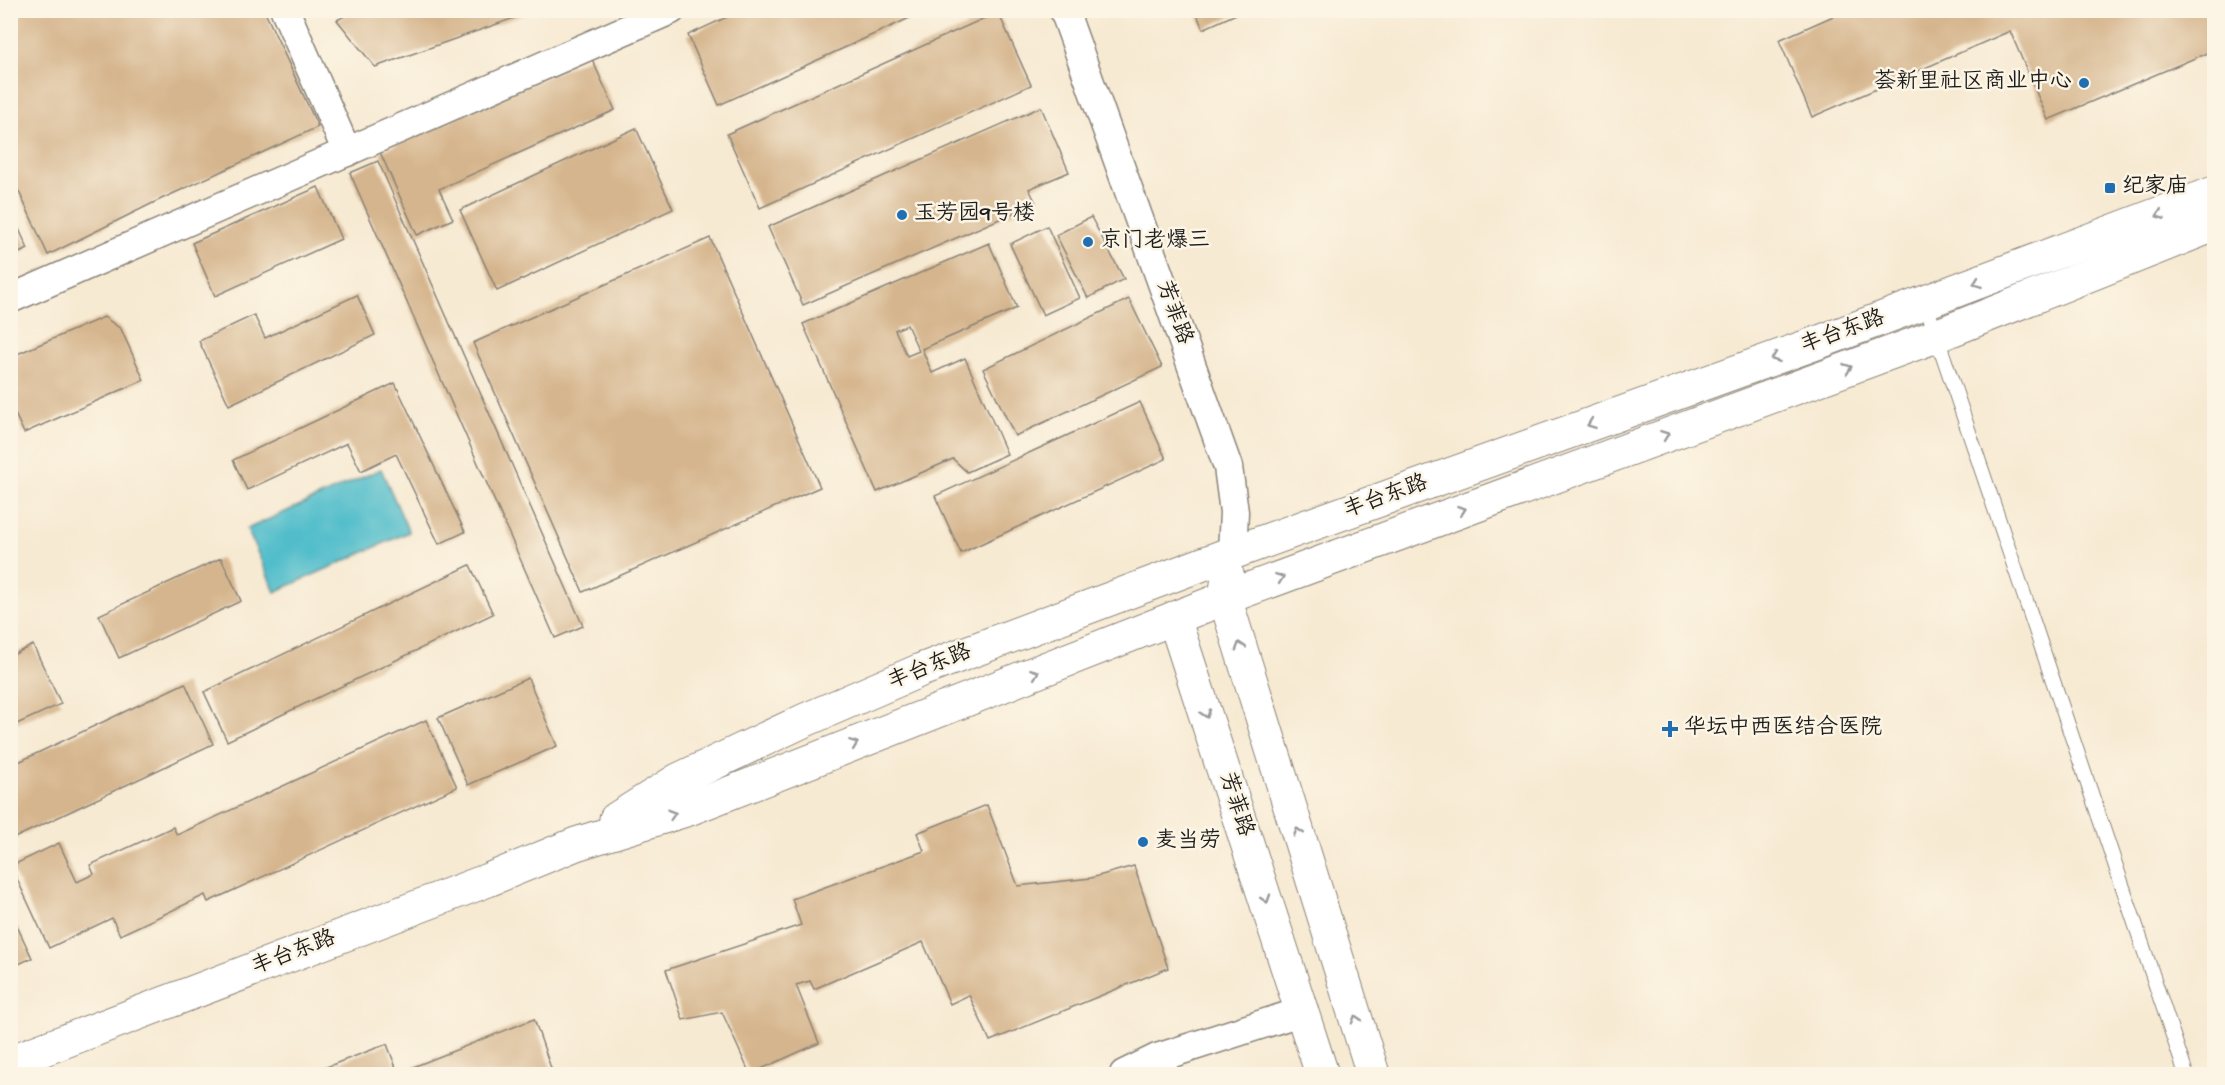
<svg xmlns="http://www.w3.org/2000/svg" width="2225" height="1085" font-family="'Gochi Hand','LXGW WenKai TC',sans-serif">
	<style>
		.water { fill: #51bdcb; stroke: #366c74; stroke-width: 1.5 }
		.building { fill: #d5b58d; fill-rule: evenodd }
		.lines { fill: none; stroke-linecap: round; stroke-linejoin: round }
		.service-casing { stroke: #8a8378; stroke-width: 16 }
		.minor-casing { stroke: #8a8378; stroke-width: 31 }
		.tertiary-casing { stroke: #8a8378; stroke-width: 35 }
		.service { stroke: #fff; stroke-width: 14 }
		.minor { stroke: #fff; stroke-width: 28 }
		.tertiary { stroke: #fff; stroke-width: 33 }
		.oneway { stroke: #999 }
		.poi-dot { fill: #1f6fb2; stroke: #fcf5e5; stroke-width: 2 }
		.labels { text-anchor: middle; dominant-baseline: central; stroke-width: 5; stroke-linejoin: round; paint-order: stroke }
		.poi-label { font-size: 22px; fill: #1c1c1c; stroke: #fcf5e5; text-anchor: start }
		.street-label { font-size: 22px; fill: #1c1c1c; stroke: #fcf5e5 }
	</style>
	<rect width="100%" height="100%" fill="#fcf5e5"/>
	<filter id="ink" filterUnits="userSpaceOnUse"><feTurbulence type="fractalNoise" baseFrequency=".0167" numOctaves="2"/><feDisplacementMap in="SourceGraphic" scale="12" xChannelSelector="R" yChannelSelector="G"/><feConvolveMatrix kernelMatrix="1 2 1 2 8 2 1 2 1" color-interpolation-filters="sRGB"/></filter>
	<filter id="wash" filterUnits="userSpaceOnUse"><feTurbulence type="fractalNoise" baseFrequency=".008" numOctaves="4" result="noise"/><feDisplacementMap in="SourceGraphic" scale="24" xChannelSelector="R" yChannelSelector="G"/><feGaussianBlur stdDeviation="1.35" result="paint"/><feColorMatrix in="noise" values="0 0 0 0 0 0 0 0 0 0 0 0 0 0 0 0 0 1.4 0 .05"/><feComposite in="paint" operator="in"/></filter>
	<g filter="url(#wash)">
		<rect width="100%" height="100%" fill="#f7ead3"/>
		<polygon class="water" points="381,469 409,532 275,592 247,529"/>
		<g id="blocks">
			<g class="building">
				<polygon points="10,10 264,10 318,127 157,201 48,255 10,172"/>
				<polygon points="356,10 534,10 534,11 375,67 337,20"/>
				<polygon points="742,10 927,10 719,105 688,35"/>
				<polygon points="1195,10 1245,10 1203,29"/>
				<polygon points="1847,10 2214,10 2214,50 2048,120 2010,31 1812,117 1779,40"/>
				<polygon points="998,12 1031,85 760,208 727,134"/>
				<polygon points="591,57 615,110 439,189 453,219 417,235 380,152"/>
				<polygon points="1041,107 1069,172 1029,189 1036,203 803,305 768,227"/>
				<polygon points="636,128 673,209 497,291 460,210"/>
				<polygon points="378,161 583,626 555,638 350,173"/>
				<polygon points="318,187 341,239 215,296 192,243"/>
				<polygon points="10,209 28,249 10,257"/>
				<polygon points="1091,217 1124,279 1088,298 1056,235"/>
				<polygon points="1047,226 1080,298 1043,315 1010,244"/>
				<polygon points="710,238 820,487 583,592 473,343"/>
				<path d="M989,243L1017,308L922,349L932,373L965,358L1007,454L967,472L953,459L877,492L803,324ZM907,325L919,351L907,356L895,330Z"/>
				<polygon points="357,295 375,335 229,405 199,341 254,315 265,338"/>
				<polygon points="1129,299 1162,367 1015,436 983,369"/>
				<polygon points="104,317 121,329 144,380 24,433 10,403 10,357"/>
				<polygon points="395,383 465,532 439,544 396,454 361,471 347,443 247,490 233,460"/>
				<polygon points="1140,402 1166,459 961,553 935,496"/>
				<polygon points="221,558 241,601 119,658 99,615"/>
				<polygon points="470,565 493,614 227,741 204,692"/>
				<polygon points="33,645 61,704 10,727 10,656"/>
				<polygon points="528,678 557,746 468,785 438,718"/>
				<polygon points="185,683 213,744 10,840 10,766"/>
				<polygon points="426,720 457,787 208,902 205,895 120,935 112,918 49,948 11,866 59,843 77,882 94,874 90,865 173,827 177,835"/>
				<polygon points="987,805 1018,886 1091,878 1134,866 1168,968 990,1041 969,995 950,1004 923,942 814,989 810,981 796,985 819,1043 750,1074 722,1012 683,1020 666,970 801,925 792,899 924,851 917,833"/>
				<polygon points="17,926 32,958 10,968 10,929"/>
				<polygon points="534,1019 553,1074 308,1074 387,1044 398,1073"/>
			</g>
		</g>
	</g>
	<g filter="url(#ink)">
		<use href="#blocks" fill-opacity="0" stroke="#8a8378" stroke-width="1.5"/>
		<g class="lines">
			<defs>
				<polyline id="service" points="1925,302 2186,1074"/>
				<g id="minor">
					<polyline points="285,10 347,152"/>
					<polyline points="1064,10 1228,467 1234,512 1232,553"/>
					<polyline points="10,299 671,10"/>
					<polyline points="1124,1074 1157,1058 1303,1011"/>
				</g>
				<g id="tertiary">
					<polyline points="1228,577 1225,598 1373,1074"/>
					<polyline points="1174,618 1322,1074"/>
					<polyline points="616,819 678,780 803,721 921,670 1232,553 1822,341 2214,193"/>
					<polyline points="10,1062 488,880 576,844 689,809 1225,598 1936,336 2214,225"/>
				</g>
			</defs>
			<use href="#service" class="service-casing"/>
			<use href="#minor" class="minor-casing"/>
			<use href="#tertiary" class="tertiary-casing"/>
			<use href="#service" class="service"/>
			<use href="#minor" class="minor"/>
			<use href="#tertiary" class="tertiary"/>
		</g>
		<defs><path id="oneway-chevron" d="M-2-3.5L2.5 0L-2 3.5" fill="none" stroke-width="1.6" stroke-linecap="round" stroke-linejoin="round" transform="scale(1.5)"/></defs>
		<g class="oneway">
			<use href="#oneway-chevron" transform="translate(2160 215) rotate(159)"/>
			<use href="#oneway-chevron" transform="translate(1977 283) rotate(160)"/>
			<use href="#oneway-chevron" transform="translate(1775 358) rotate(160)"/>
			<use href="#oneway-chevron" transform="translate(1848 368) rotate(-20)"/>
			<use href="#oneway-chevron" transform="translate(1591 424) rotate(160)"/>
			<use href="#oneway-chevron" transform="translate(1665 435) rotate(-20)"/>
			<use href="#oneway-chevron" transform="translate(1462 510) rotate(-20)"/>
			<use href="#oneway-chevron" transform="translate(1280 578) rotate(-20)"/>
			<use href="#oneway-chevron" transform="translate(1240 646) rotate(-107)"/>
			<use href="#oneway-chevron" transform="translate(1035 673) rotate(-21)"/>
			<use href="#oneway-chevron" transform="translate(1206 714) rotate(72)"/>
			<use href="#oneway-chevron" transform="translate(854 744) rotate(-21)"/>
			<use href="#oneway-chevron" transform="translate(672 814) rotate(-17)"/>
			<use href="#oneway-chevron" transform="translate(1298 832) rotate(-107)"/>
			<use href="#oneway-chevron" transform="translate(1266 899) rotate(72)"/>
			<use href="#oneway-chevron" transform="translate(1356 1019) rotate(-107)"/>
		</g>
	</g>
	<g class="poi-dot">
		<circle cx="2084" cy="83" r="6"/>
		<rect x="2104" y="182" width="12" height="12" rx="3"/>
		<circle cx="902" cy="215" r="6"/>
		<circle cx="1088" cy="242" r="6"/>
		<path d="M1667 720h6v6h6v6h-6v6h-6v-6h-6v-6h6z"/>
		<circle cx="1143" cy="842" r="6"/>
	</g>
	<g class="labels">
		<g class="poi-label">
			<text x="2072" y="83" text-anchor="end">荟新里社区商业中心</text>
			<text x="2122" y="188">纪家庙</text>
			<text x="914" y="215">玉芳园9号楼</text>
			<text x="1100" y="242">京门老爆三</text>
			<text x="1684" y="729">华坛中西医结合医院</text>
			<text x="1155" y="842">麦当劳</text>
		</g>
		<g class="street-label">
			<text transform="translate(1173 313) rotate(70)">芳菲路</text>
			<text transform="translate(1843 333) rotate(-20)">丰台东路</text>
			<text transform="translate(1386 498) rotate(-20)">丰台东路</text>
			<text transform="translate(930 668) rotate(-22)">丰台东路</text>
			<text transform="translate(1235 805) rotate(72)">芳菲路</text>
			<text transform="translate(294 954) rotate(-21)">丰台东路</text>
		</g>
	</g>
	<rect width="2225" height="1085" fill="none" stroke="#fcf5e5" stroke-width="36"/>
</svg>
